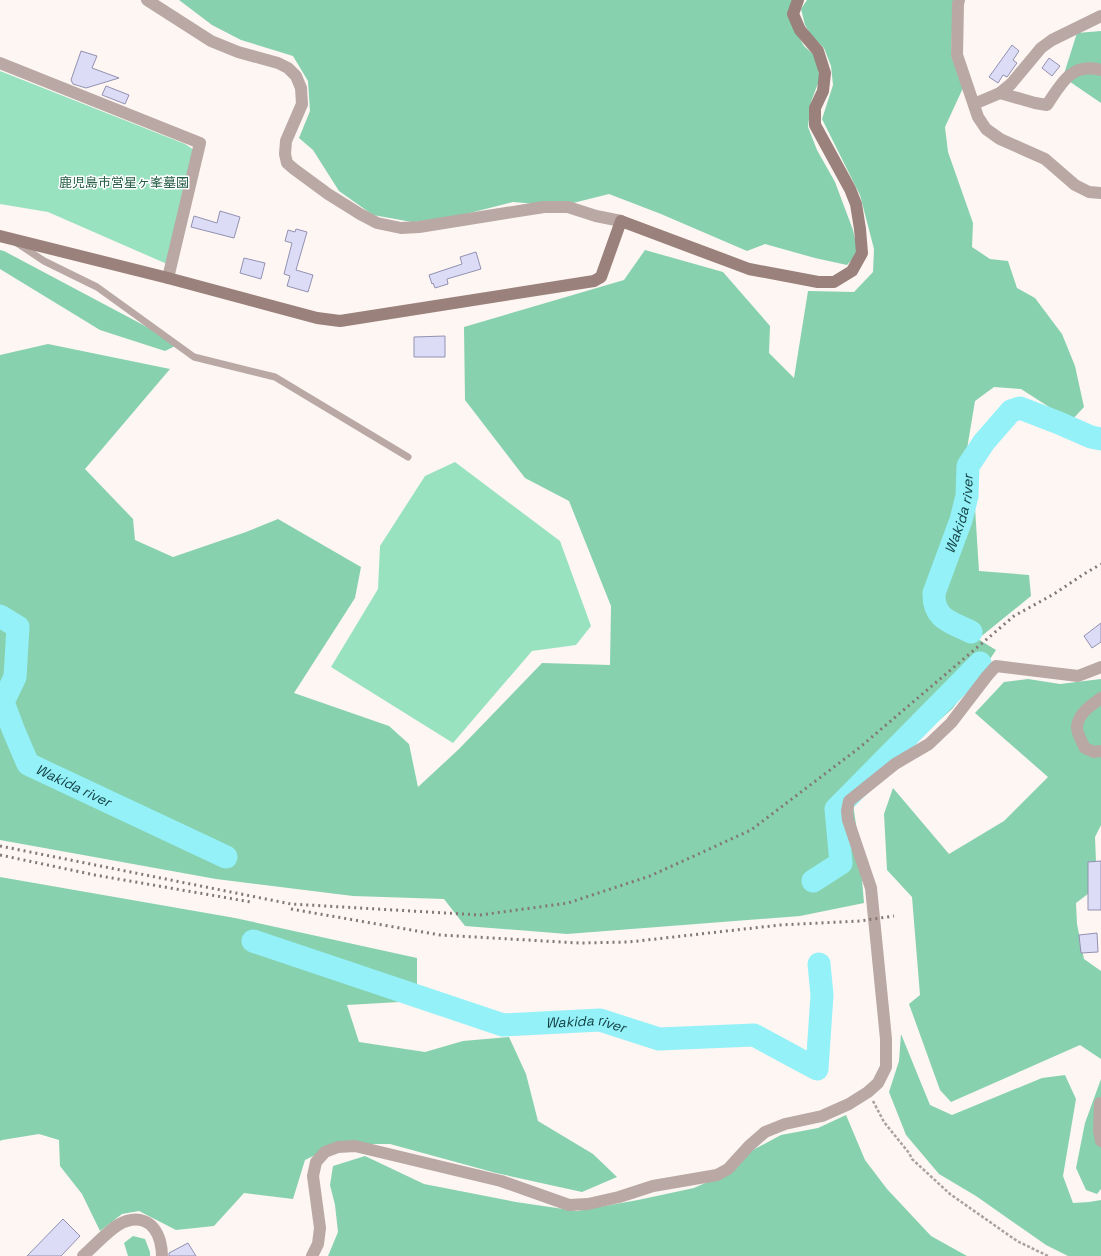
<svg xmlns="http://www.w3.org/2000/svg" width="1101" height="1256" font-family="'Space Grotesk','Noto Sans JP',sans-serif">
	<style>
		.green { fill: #98e2bf }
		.forest { fill: #87d1af }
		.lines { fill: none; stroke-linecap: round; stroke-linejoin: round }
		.river { stroke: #94f1f8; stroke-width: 23 }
		.building { fill: #dcdcf6; stroke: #9391b2 }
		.path { stroke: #aba19d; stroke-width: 2.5; stroke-dasharray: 3 2; stroke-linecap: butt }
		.lane { stroke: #b9a8a4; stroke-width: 7 }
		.street { stroke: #b9a8a4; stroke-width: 12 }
		.secondary { stroke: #9b817c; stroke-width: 12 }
		.rail { stroke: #837873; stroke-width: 3; stroke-dasharray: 2 4; stroke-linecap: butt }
		.labels { text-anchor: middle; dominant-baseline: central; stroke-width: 3; stroke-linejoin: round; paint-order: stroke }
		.park-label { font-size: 13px; fill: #265e47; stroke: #fff }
		.water-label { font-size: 14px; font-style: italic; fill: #103d40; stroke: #fff }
	</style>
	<rect width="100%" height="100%" fill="#fdf6f2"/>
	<g class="green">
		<polygon points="0,71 185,144 194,150 167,264 48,212 0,204"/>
		<polygon points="455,462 560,541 591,626 576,645 532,651 453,743 331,667 378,589 380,546 425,476"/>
	</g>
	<g class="forest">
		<polygon points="179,0 796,0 794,29 804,46 815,56 820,78 811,102 808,127 817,150 835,182 853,230 858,253 847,265 815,258 765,244 747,251 661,214 609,194 561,206 513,202 454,217 412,222 373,215 339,191 313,150 299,138 310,111 308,81 293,56 241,40 212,25"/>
		<polygon points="807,0 954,0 953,6 951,55 963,88 945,127 948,152 973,223 972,247 990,259 1008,261 1017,288 1035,298 1062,334 1075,366 1084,407 1071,421 1021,389 994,387 975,401 967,449 974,492 979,571 1029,575 1031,596 978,639 996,650 982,671 952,709 852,798 859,844 864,903 800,916 567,934 465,926 444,899 353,896 216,879 0,840 0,355 48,344 170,369 85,469 133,519 135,540 173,557 246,532 278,519 361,567 355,598 294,693 389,726 409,744 418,787 459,749 542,663 610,665 611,606 569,501 525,478 465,400 464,327 624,280 645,250 723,272 770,326 769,353 794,378 808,291 854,292 873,272 874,249 860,195 822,119 833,85 831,66 824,48 811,35 805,25 801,9"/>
		<polygon points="1101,31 1101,103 1063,77 1077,33"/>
		<polygon points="0,250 4,251 179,344 165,351 100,330 0,269"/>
		<polygon points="1028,679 1060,684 1101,679 1101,825 1095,837 1097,887 1076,903 1077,924 1084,959 1101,971 1101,1059 1080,1045 951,1102 940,1090 909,1004 920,995 912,897 887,870 884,814 893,788 949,854 1004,821 1048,777 975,713 1004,682"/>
		<polygon points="0,877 235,918 417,958 417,1001 347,1005 359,1042 425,1052 463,1041 509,1037 526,1074 538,1121 593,1154 617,1177 582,1192 496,1173 390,1144 338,1144 305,1160 293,1199 244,1193 214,1226 176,1230 139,1211 122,1214 100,1231 82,1194 60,1166 59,1140 39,1134 2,1140 0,1141"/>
		<polygon points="901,1034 930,1105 952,1115 1042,1078 1065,1075 1076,1099 1063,1176 1073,1203 1089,1202 1101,1200 1101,1256 1068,1256 1046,1245 976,1196 939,1174 906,1135 889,1092 899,1061"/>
		<polygon points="1101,1079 1101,1189 1097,1194 1086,1190 1076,1168 1085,1123"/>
		<polygon points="846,1115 865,1160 887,1189 931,1236 967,1256 328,1256 338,1232 335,1205 330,1185 333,1166 365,1156 424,1184 516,1202 577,1211 638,1200 694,1188 732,1171 753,1150 781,1135 818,1128"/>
		<polygon points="133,1236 145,1239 150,1252 150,1256 128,1256 124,1243"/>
	</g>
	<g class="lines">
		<g class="river">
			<path id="s1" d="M0,616L18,627L15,677L3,702L13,729L28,764L226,857"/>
			<path id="s2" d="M971,632C951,622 933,619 934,593L961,520L967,496L968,466L984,442L1011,411L1020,408L1059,423L1091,437L1101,439"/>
			<polyline points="813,881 841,863 836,809 980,663"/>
			<path id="s3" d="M253,941L503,1025L600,1020L659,1039L754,1035L817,1069L822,995L819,964"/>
		</g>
	</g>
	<g class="building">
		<polygon points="1012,45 1019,51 1013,60 1017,63 1007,77 1003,75 998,83 989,77"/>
		<polygon points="81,51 97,56 92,68 119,78 86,88 73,84 71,80"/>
		<polygon points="1049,58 1060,66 1052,76 1042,68"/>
		<polygon points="106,86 129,95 125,104 102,95"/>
		<polygon points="220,211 240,217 234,238 191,227 194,216 217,223"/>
		<polygon points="296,229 307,232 296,270 313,275 308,292 287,286 290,276 284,274 292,243 285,241 288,230 295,232"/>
		<polygon points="476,252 481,269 447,279 448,284 435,288 433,283 432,284 429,275 462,264 460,257"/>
		<polygon points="244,258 265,263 261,279 240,273"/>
		<polygon points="445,336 445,357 414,357 414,337"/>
		<polygon points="1101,623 1101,642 1092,648 1084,636"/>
		<polygon points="1101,861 1101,910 1088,910 1088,862"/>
		<polygon points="1097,933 1098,952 1081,953 1079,935"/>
		<polygon points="63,1219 80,1236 61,1256 27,1256"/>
		<polygon points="188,1243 196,1256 169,1256 169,1253"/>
	</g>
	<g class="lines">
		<polyline class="path" points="873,1101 884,1122 909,1153 912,1159 950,1194 1017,1241 1048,1256"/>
		<polyline class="lane" points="17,243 44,261 97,287 194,357 275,377 408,457"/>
		<g class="street">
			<polyline points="147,0 211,41 238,52 278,63 288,68 296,76 301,88 302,104 286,141 285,154 287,163 294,169 328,194 360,214 377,223 401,228 419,227 544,207 568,207 596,216 621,221"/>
			<polyline points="959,0 958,4 957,55 978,117 986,129 1000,139 1045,159 1075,185 1089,192 1101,193"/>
			<polyline points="0,63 200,143 168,278"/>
			<path d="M1000,93L1035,103L1047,105C1061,84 1071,62 1101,70"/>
			<polyline points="974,104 1000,93 1011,84 1041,48 1052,40 1101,16"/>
			<path d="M1101,698C1092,705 1078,713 1077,727C1077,734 1082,742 1085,748L1094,752L1101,751"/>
			<polyline points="1100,1103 1099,1131 1101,1141"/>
			<path d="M83,1256C93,1247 108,1231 118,1225C137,1214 154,1220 160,1241C161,1245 162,1251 162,1256"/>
			<polyline points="312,1256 318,1244 320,1228 313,1176 316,1162 325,1152 338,1147 355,1146 501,1181 569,1205 588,1204 619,1197 653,1186 717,1175 728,1169 749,1146 765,1132 785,1124 822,1116 849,1104 868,1092 878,1083 886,1067 886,1039 871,888 848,820 847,811 849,801 895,764 929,744 951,723 987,676 996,666 1078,676 1101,667"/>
		</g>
		<polyline class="secondary" points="0,236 168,278 317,318 340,321 594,281 601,277 621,221 749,269 818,282 834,282 852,271 862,253 860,229 856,204 850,189 815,125 815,108 823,91 825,73 818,51 800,30 793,14 798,0"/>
		<g class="rail">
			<polyline points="0,846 291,904 480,915 568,903 650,876 751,830 859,748 1014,616 1054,594 1084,574 1101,564"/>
			<polyline points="0,855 95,875 251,902"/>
			<polyline points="291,909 440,935 579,943 629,942 780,925 860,921 894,916"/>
		</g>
	</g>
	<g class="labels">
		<g class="park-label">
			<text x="124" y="182">鹿児島市営星ヶ峯墓園</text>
		</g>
		<g class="water-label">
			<text stroke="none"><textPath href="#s2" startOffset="142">Wakida river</textPath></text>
			<text stroke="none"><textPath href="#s1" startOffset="216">Wakida river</textPath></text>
			<text stroke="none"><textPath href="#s3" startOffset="347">Wakida river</textPath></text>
		</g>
	</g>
</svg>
